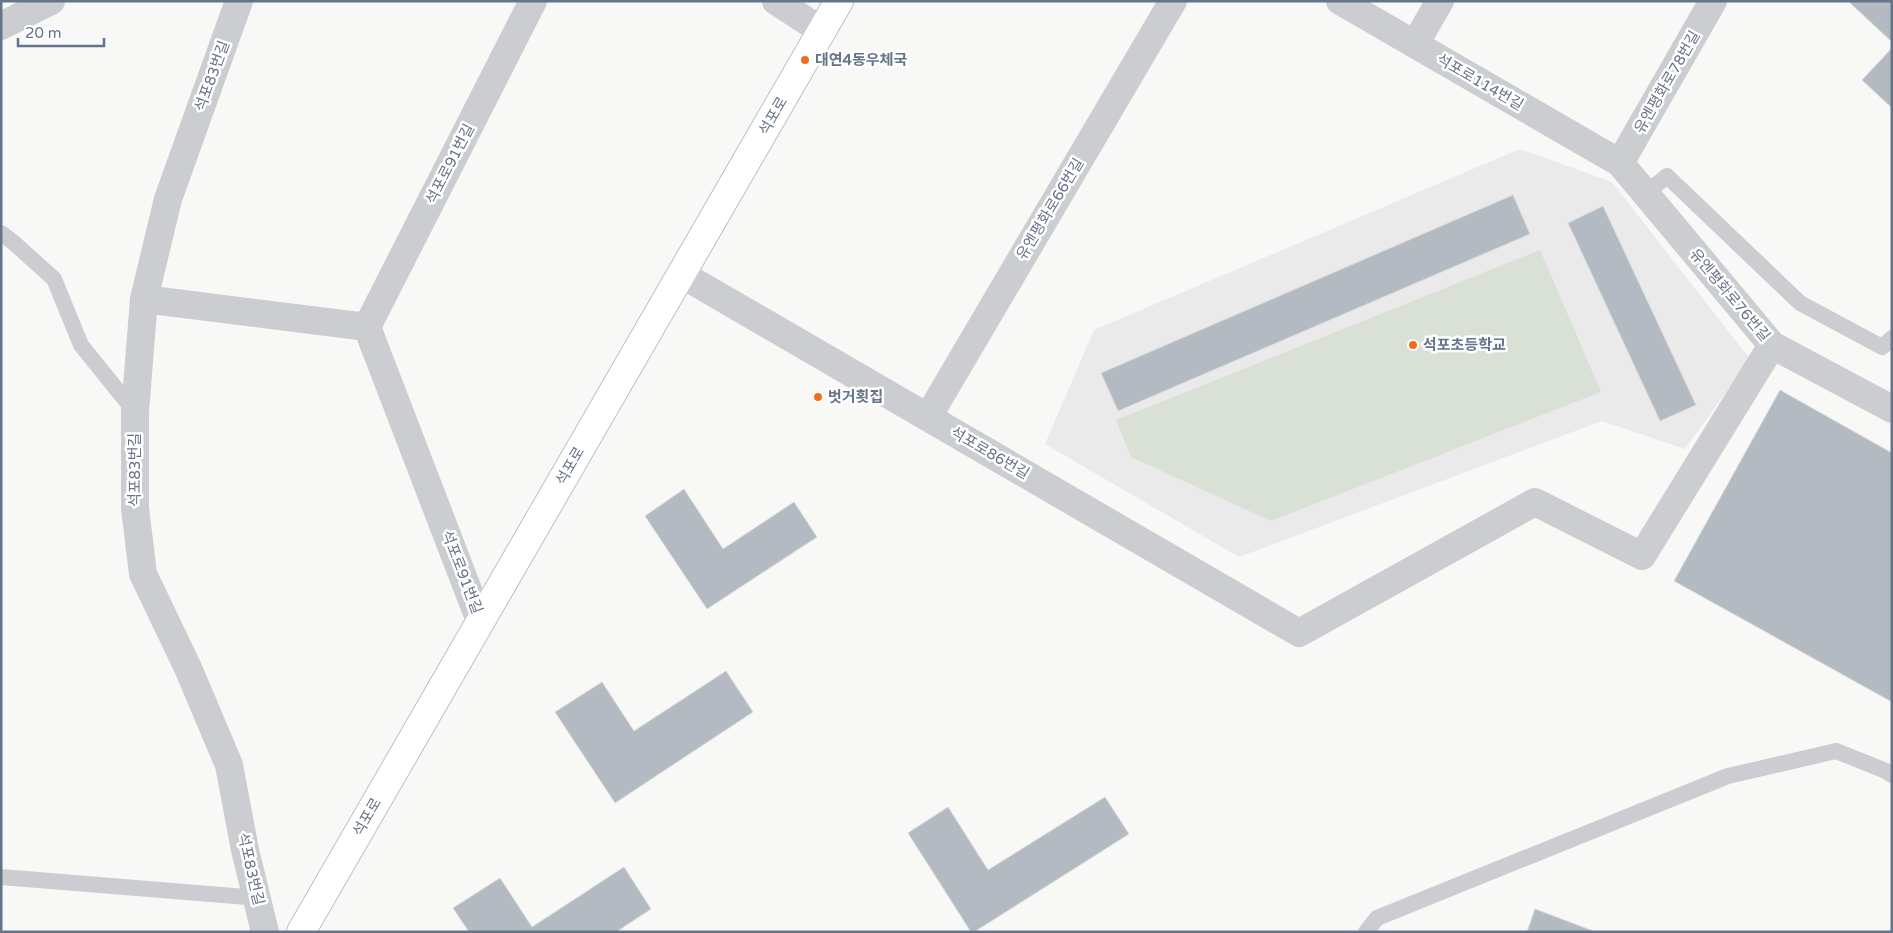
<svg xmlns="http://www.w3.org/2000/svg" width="1893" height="933" font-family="'Varela Round','Noto Sans KR',sans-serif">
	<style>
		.built { fill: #e9eae9 }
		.green { fill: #d9e1d6 }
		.building { fill: #b3bac1; stroke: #dadbd8 }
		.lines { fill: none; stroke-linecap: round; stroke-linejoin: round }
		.secondary-casing { stroke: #bcc0c6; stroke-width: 30 }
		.service { stroke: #cbcdd1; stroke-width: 16 }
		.minor { stroke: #cbcdd1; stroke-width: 28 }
		.secondary { stroke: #fff; stroke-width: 28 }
		.poi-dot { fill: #f26c1c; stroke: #fff; stroke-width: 2 }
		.labels { text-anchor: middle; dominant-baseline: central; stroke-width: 5; stroke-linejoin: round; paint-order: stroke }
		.poi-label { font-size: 15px; font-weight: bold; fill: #65748a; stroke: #fff; text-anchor: start }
		.street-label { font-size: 15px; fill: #65748a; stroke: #fff }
	</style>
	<rect width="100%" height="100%" fill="#f8f9f6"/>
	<polygon class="built" points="1520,149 1612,182 1750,359 1685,449 1602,421 1239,557 1045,444 1094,330"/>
	<polygon class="green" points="1540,250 1601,392 1271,521 1131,457 1116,420"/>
	<g class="building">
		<polygon points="1848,1 1892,1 1892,42"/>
		<polygon points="1892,48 1892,108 1862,80"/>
		<polygon points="1513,195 1530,234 1118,411 1101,373"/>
		<polygon points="1603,206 1696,405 1660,421 1568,223"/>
		<polygon points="1780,390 1892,453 1892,702 1674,581"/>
		<polygon points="684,489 723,549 794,502 817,537 707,609 645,516"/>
		<polygon points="726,671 753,712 615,803 555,712 602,682 634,731"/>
		<polygon points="1105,797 1129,834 974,932 971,932 908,833 948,807 988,870"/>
		<polygon points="624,867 651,909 616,932 469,932 453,908 500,878 532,927"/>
		<polygon points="1535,909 1596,932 1527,932"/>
	</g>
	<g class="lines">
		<defs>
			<polyline id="secondary" points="301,932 839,1"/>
		</defs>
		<use href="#secondary" class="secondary-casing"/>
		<g class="service">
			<polyline points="1645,194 1667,176 1800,303 1882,347 1892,338"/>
			<polyline points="1,233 13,242 54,279 81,345 135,412"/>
			<polyline points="1,877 258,898"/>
			<polyline points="1366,932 1377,918 1728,776 1836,751 1886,771 1892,775"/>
		</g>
		<g class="minor">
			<polyline points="239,1 168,199 144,299 135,412 135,508 143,574 188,668 229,765 245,850 265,932"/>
			<polyline points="776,1 822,31"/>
			<polyline points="1340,1 1620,163 1772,345 1892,409"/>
			<polyline points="1,26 51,1"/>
			<polyline points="1415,44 1440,1"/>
			<polyline points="1620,163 1713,1"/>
			<polyline points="681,274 1299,633 1535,502 1642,556 1772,345"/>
			<polyline points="144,299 367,327 533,1"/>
			<polyline points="367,327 480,621"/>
			<polyline points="928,417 1173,1"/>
		</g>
		<use href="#secondary" class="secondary"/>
	</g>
	<g class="poi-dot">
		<circle cx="805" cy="60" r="5"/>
		<circle cx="1413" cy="345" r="5"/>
		<circle cx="818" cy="397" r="5"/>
	</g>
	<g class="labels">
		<g class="poi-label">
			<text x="815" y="60">대연4동우체국</text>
			<text x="1423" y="345">석포초등학교</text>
			<text x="828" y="397">벗거횟집</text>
		</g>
		<g class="street-label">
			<text transform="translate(212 76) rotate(-70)">석포83번길</text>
			<text transform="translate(1480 82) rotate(30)">석포로114번길</text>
			<text transform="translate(1667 82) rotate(-60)">유엔평화로78번길</text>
			<text transform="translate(773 116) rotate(-60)">석포로</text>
			<text transform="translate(450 164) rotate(-63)">석포로91번길</text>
			<text transform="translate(1050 209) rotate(-59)">유엔평화로66번길</text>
			<text transform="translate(1730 295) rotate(50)">유엔평화로76번길</text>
			<text transform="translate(990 453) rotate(30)">석포로86번길</text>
			<text transform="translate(570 466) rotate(-60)">석포로</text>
			<text transform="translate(135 470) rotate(-90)">석포83번길</text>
			<text transform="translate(462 572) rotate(69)">석포로91번길</text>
			<text transform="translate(367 817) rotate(-60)">석포로</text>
			<text transform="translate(251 869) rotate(77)">석포83번길</text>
		</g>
	</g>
	<rect width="1893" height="933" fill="none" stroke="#65748a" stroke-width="5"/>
	<path d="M18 38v8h86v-8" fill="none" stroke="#65748a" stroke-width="2.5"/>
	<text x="25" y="38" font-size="15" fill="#65748a" stroke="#ffffff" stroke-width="4" paint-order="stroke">20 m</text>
</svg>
